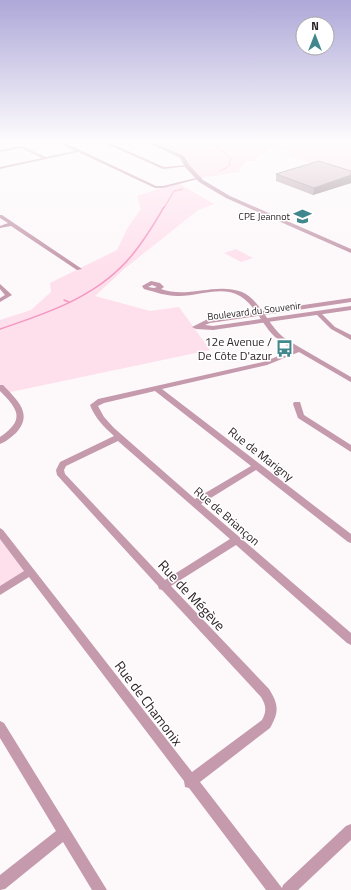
<svg xmlns="http://www.w3.org/2000/svg" width="351" height="890" font-family="'Titillium Web',sans-serif">
	<style>
		.green { fill: #fee0ec }
		.lines { fill: none; stroke-linecap: round; stroke-linejoin: round }
		.stream-far1 { stroke: #f497c1; stroke-width: 1 }
		.stream { stroke: #f497c1; stroke-width: 1.5 }
		.minor { fill: #c49aac; fill-rule: evenodd }
		.tertiary { fill: #c49aac; fill-rule: evenodd }
		.wall { fill: #b69fa9 }
		.shaded-wall { fill: #948289 }
		.building { fill: #d4b9c4; stroke: #948289 }
		.labels { text-anchor: middle; dominant-baseline: central; stroke-width: 3; stroke-linejoin: round; paint-order: stroke }
		.far-poi-label { font-size: 10px; fill: #2e2328; stroke: #fff; text-anchor: end }
		.far-street-label { font-size: 10px; fill: #2e2328; stroke: #fff }
		.poi-label { font-size: 12px; fill: #2e2328; stroke: #fff; text-anchor: end }
		.street-label { font-size: 12px; fill: #2e2328; stroke: #fff }
		.near-street-label { font-size: 14px; fill: #2e2328; stroke: #fff }
	</style>
	<rect width="100%" height="100%" fill="#fdf8fa"/>
	<g class="green">
		<polygon points="155,142 280,142 254,161 247,161 239,170 240,172 200,178 177,154 178,152"/>
		<polygon points="290,142 326,144 321,142 351,142 351,177 287,155 294,153 275,146"/>
		<polygon points="178,183 214,204 198,210 124,269 95,296 150,311 179,307 210,350 6,393 0,387 0,320 31,310 51,292 50,283 117,250 128,227 141,209 137,196"/>
		<polygon points="236,249 253,258 241,262 224,253"/>
		<polygon points="0,532 30,572 0,591"/>
	</g>
	<g class="lines">
		<g class="stream-far1">
			<polyline points="211,142 231,158 229,166 220,171"/>
			<polyline points="164,208 174,191 183,189"/>
		</g>
		<g class="stream">
			<polyline points="64,300 69,302"/>
			<path d="M0,329C45,314 93,298 126,262C141,246 153,226 164,207"/>
		</g>
		<g class="minor">
			<polygon points="57,142 63,142 156,186 163,186 200,177 202,178 163,188 155,188 78,152 0,169 0,167 42,158 21,148 0,152 0,150 21,146 46,157 75,151"/>
			<polygon points="102,142 108,142 164,167 187,165 189,166 163,169"/>
			<polygon points="0,215 2,215 82,269 77,270 11,226 0,228 0,226 8,223 0,218"/>
			<path d="M151,281L160,283L164,287L161,289C187,299 215,282 242,292C259,299 268,325 283,337C290,342 298,346 306,351C321,360 336,368 351,377V382L349,381L299,352L267,365L162,389L351,534V543L348,542L256,470L201,504L351,633V645L347,643L236,545L171,586L269,689C279,705 279,712 270,728L200,782L282,888L283,885L346,826L351,824V840L298,890H266L189,788L185,787L184,781L29,577L0,595V586L24,571L0,539V528L3,530L192,772L262,720C267,711 266,705 261,697L162,590L159,589L158,586L57,475L56,470L60,462L114,436C104,427 95,418 90,405L98,399L263,362L294,350C287,345 280,342 274,336C262,324 255,305 240,296C221,285 197,297 177,296C166,296 155,292 144,289L142,286ZM152,285L157,287L154,288L148,287ZM155,391L251,466L195,499L114,428L104,417L98,406L104,403ZM118,441L230,539L165,580L65,474L64,470L66,466Z"/>
			<polygon points="0,284 12,295 0,302 0,298 5,295 0,289"/>
			<polygon points="318,311 320,312 335,327 351,335 351,340 331,329 315,313"/>
			<path d="M0,385H3C17,400 34,414 16,433C11,437 6,442 0,444V437C25,420 19,410 0,391Z"/>
			<polygon points="294,402 300,402 304,415 351,445 351,452 298,418 293,404"/>
			<polygon points="0,721 4,723 107,890 92,890 63,842 5,889 0,890 0,875 56,831 0,738"/>
		</g>
		<g class="tertiary">
			<polygon points="147,142 153,142 184,156 189,165 203,180 230,196 351,249 351,253 226,198 199,182 185,167 180,158"/>
			<polygon points="351,298 351,302 210,323 205,325 213,326 351,306 351,310 213,330 196,329 192,327 208,319"/>
		</g>
	</g>
	<polygon class="wall" points="351,171 351,183 313,195 276,181 276,174"/>
	<polygon class="shaded-wall" points="351,175 351,183 313,195 314,188"/>
	<polygon class="building" points="319,161 351,171 351,175 314,188 276,174"/>
	<linearGradient id="sky" x2="0" y2="1"><stop stop-color="#ada8d8"/><stop offset="0.53" stop-color="#fefcfd"/><stop offset="1" stop-color="#fefcfd" stop-opacity="0"/></linearGradient>
	<rect width="351" height="267" fill="url(#sky)"/>
	<defs>
		<symbol id="school-bare" viewBox="-9 -9 18 18"><path d="M0-5L7-2L0 1L-7-2ZM-4 1L0 2.5L4 1V4Q0 6-4 4Z" fill="#40888d" stroke="#fff" stroke-width="2.5" paint-order="stroke"/></symbol>
		<symbol id="bus-bare" viewBox="-9 -9 18 18"><path d="M-5-6H5V4H4V6H2V4H-2V6H-4V4H-5ZM-3.5-4V0h7V-4ZM-3.5 1.2v1.5H-2V1.2ZM2 1.2v1.5H3.5V1.2Z" fill="#40888d" stroke="#fff" stroke-width="2.5" paint-order="stroke"/></symbol>
	</defs>
	<g fill-rule="evenodd">
		<use href="#school-bare" x="290" y="204" width="25" height="25"/>
		<use href="#bus-bare" x="272" y="336" width="25" height="25"/>
	</g>
	<g class="labels">
		<g class="far-poi-label">
			<text x="290" y="216">CPE Jeannot</text>
		</g>
		<g class="far-street-label">
			<text transform="translate(254 311) rotate(-7)">Boulevard du Souvenir</text>
		</g>
		<g class="poi-label">
			<text x="272" y="341">12e Avenue /<tspan x="272" dy="14">De Côte D'azur</tspan></text>
		</g>
		<g class="street-label">
			<text transform="translate(261 454) rotate(38)">Rue de Marigny</text>
			<text transform="translate(227 516) rotate(41)">Rue de Briançon</text>
		</g>
		<g class="near-street-label">
			<text transform="translate(192 595) rotate(47)">Rue de Mégève</text>
			<text transform="translate(149 703) rotate(53)">Rue de Chamonix</text>
		</g>
	</g>
	<g transform="translate(315 36)"><circle r="19" fill="#ffffff" stroke="#aba7a9"/>
	<path d="M0-3L7 15L0 10L-7 15Z" fill="#40888d"/>
	<text y="-6" font-size="11" font-weight="bold" text-anchor="middle" fill="#2e2328">N</text>
	</g>
</svg>
